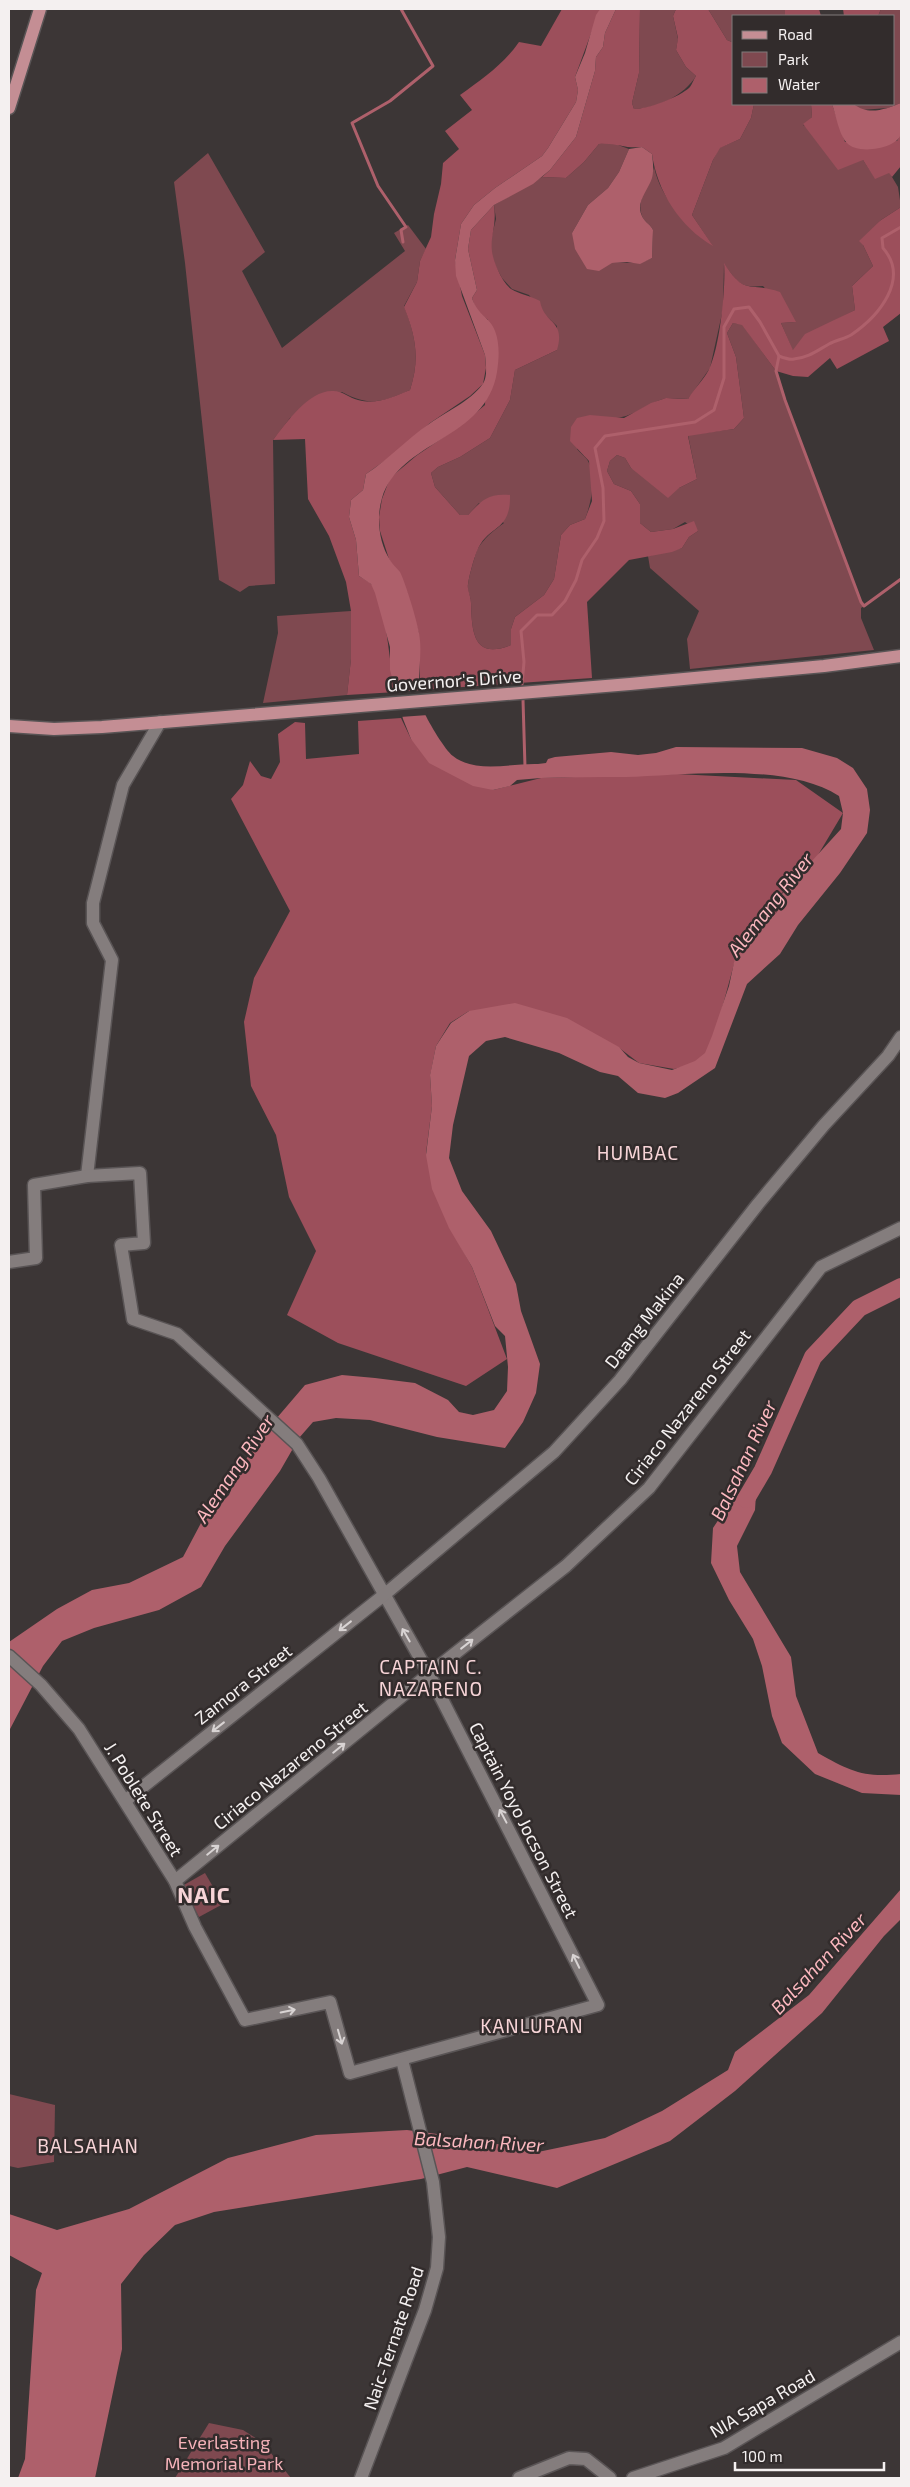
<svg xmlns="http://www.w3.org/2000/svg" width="910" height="2487" font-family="'Exo 2',sans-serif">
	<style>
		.green { fill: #7f4950 }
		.forest { fill: #9c4f5b }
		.water { fill: #ae606b }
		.pier { fill: #3c3636 }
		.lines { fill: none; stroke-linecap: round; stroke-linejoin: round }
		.stream { stroke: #ae606b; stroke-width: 3 }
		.river { stroke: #ae606b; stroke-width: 18 }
		.secondary-casing { stroke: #595455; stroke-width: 15 }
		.primary-casing { stroke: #595455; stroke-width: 15 }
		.secondary { stroke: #847d7d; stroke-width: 12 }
		.primary { stroke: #c48e94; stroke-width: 12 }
		.oneway { stroke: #d8d3d3 }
		.labels { text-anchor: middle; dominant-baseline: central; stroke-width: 5; stroke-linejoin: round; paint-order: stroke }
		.street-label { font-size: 18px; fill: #f4f0f0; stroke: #322c2c }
		.park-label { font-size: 18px; fill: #f5b2b9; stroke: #322c2c }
		.water-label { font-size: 19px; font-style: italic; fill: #fcb8bf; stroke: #322c2c }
		.neighbourhood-label { font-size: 19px; letter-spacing: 1px; fill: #f7d4d7; stroke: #322c2c }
		.district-label { font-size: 22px; font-weight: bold; letter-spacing: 1px; fill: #f7d4d7; stroke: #322c2c }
	</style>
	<rect width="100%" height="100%" fill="#3c3636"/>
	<g class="green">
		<path d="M640,9H676L673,16L678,39L676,50L686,67L696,76C685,95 656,109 634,109L632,103L639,73Z"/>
		<polygon points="708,9 785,9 785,16 734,16 734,43 727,40"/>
		<polygon points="881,9 901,9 901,103 888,108 861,110 854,104 894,104 894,16 878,16"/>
		<path d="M754,104H811L812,117L803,125L863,160L875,178L889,172L898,187L901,207L881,220L863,245L873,266L852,286L855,310L826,325L793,351L781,323L795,322L763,286C739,288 739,283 724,264L723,309L710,368L688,399C680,399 671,397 663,399C643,405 632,419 610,418L577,449C580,453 586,457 588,461C597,476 591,504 585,519L570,525L561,535L554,579L544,595L515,617L511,629V645C473,660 472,632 471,603C471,597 468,593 468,588C467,582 475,556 477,550C483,539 494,530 504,523L479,503L468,515H460L435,487L431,473L438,467L460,457L490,438L510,400L515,370L557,350V326L542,312L529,295L512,289L502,278L490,255L491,239L496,219L494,205L542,177L566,178L584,162L599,144L610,142L629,149L619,172L608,188L588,205L572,233L612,263C628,261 636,266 652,258L653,230C651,225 645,222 643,218C634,200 651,183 654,167C662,202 686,221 712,245L692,215L713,160L719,148L740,139L751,118Z"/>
		<path d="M208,153L265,252L242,271L282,348L405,251L394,233L408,225L426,249L420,261L417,282L404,306C416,337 420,359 410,390C383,402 369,407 342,392L290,418L273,440L275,584L249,586L240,592L219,580L185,263L174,182Z"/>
		<polygon points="733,323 742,324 776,371 785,400 861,602 864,606 861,608 861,618 874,650 690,669 687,639 699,611 650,568 648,556 682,548 689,537 698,531 685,522 673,529 651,532 640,523 640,504 631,491 614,484 607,471 610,461 617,455 625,458 631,468 679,488 697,479 688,435 734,429 744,418 736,357 727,333"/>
		<polygon points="351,611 351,659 347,695 263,703 278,633 277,616"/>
		<polygon points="205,1873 223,1904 199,1917 182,1886"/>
		<polygon points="9,2094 55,2105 54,2162 18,2168 9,2166"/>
		<polygon points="209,2423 243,2430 262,2442 291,2478 175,2478"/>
	</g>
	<g class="forest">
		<path d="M562,9H600L575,77L578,90L576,102L548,148L542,156L495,188L474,205L461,224L455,260L462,296L485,355L486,368L483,384L470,396L430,423L397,452L366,474L363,490L351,500L349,517L356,540L359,576C363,579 369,581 372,585C388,608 388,663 396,692L347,695L351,659V611L346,582L329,536L308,499L305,439L273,440C286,423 309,390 333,391C343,391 349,398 358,400C377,405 393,397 410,390C420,359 416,337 404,307L417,282L420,261L431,237L434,214L441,184L443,163L459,149L445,131L472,110L460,95C482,79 503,65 519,42L541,46Z"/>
		<path d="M616,9H640L639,73L632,103L634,109C648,109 680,97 690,87C692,84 694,79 696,76L686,67L676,50L678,38L673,16L676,9H708L727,40L734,43V104H754L751,118L740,139L720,148L713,160L692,215L713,246C680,227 657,191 652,154L642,147C625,149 615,142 599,144L584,162L566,178L542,177L550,170L576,137L595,71L596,57L603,47L605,33Z"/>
		<polygon points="785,9 819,9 821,16 785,16"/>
		<polygon points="843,9 881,9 878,16 844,16"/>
		<polygon points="811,104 832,104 845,142 897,141 901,134 901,166 892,177 889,173 875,179 863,160 838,170 803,124 812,117"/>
		<path d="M494,205C498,233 484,241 498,270C501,277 505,284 511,289C519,294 531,296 540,301C544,325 566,319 557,350L515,370L510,400L490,438L460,457L438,467L431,473L435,487L460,515H468C482,500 488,493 510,495C511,533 488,524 477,551C474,558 467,583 468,588C469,594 471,598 471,603C472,632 473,660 511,645V629L515,617L544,595L554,579L561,535L570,525L585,519L592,501L589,461L570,441L571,427L577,418L590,415L624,418L651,403L666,398L688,399C694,388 706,378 710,367C720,345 726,287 724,263C746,297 748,281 780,292L796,322L781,323L793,350L805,334L855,310L852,286L873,266L863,245L859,241L881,220L901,207V313L883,327L889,341L837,369L830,358L808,377L793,376L776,371L742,325L733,323L727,333L736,357L744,418L734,429L688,436L697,479L679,488L668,498L631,468L625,458L617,455L610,461L607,471L614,484L631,491L640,504V523L651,532L673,529L694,521L698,531L689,537L682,548L672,552L629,560L587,602L592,678L420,690L419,634L407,592L389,559L380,531L379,517L382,499L390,478L416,456L460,426L485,405L488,320L476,310L472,298L477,290L468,249L471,230Z"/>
		<polygon points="401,718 411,739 493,790 541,778 677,774 796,780 843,813 815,860 780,895 777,912 737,953 708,1060 674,1069 639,1063 618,1047 469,1011 450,1023 436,1046 430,1076 432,1106 426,1153 452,1231 472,1267 507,1359 466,1386 338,1343 287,1315 316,1251 289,1197 276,1135 251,1086 244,1022 254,978 290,911 231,799 243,785 250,761 261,776 271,779 280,762 278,734 295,722 305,723 306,759 359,754 358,721"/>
	</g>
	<g class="water">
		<path d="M600,9H616L605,33L603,47L596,57L595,71L576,137L550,170L533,184L494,205L471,230L468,249L477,290L472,298C478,316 490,317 495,331C500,344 499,359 497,372C486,440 400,440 382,498C376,518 379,543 390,560C393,565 397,568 400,572C406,584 417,621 419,633C424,659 413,688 424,712C429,723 445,750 453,756C475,774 512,763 538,764L546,763L548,759L555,757L611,752L638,755L656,753L676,747L802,748L837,758L853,768L867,789L870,810L867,833L840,873L798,925L780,954L747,984L715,1068L678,1093L665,1098L638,1093L618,1076L600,1072L559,1053L505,1037L486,1041L469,1056L453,1125L449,1158L462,1191L491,1231L516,1284L521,1311L540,1364L536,1393L523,1422L505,1448L437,1437L370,1420L336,1418L313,1422L299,1438L280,1471L225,1546L201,1587L159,1610L94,1628L62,1641L43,1666L9,1731V1642L57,1609L92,1590L129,1583L183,1557L201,1523L229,1495L240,1468L264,1433L305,1385L342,1375L375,1378L415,1383L448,1400L459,1412L473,1415L494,1410L507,1391L508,1367L505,1336L495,1326L472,1267L449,1228L432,1189L426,1155L432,1106L430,1075L436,1046L451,1023L469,1011L515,1003L567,1018L619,1047L628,1057L639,1063L672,1070L695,1061L705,1053L712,1036L729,986L736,953L777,912L781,895L841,829L843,813L839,796C785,762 687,775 625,777C597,777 569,777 541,778L517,780L510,786L493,790L473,786L429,763L411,739L403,719L390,670V647L375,593L371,584L359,576L356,540L349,517L351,500L363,490L366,474C389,459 407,439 429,424C446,412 470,401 482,385C488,378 486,364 485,355L456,276L455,260L461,224L474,205L495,188L542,156L548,148L576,102L578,90L575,77L585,53L596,15Z"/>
		<path d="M901,103C901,112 904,125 901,134C897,149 857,155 847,143C839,135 836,115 832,104H854C868,116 886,109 901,103Z"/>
		<path d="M642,147L652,154C653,163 654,170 652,178C648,191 634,203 643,218C646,223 651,225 653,230L652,258L640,264L627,262L612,263L599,271L587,269L575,249L572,233L588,205L608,188L619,172L629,149Z"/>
		<path d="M757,1479L755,1510L737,1546L740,1572L791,1657L796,1696L818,1753C850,1771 863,1778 901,1774V1795L862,1793L815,1774L782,1743L772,1716L762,1666L753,1639L729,1600L711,1563L713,1528L733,1498Z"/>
		<polygon points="901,1889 901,1919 884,1936 822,2013 735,2091 670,2141 557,2188 467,2167 421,2179 214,2212 175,2225 144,2255 121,2284 122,2349 95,2478 18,2478 25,2459 36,2290 42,2273 9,2255 9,2214 57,2230 129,2209 228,2158 316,2135 407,2130 467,2138 538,2152 605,2138 662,2111 728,2070 735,2052 809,1995"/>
	</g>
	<polygon class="pier" points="422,690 428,715 400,717 394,692"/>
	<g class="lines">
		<g class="stream">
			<polyline points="401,9 433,66 390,101 352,123 378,186 406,227 401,230 403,242"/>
			<polyline points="779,356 776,371 785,400 861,602 864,606 901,579"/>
			<path d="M522,684L524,662L521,631L537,615H552L565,601L576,580L582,560L597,538L604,521L603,488L595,448L605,436L695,422L714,410L724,378V327L734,309L749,307L760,322L779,356C784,358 790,360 794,359C808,358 818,350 829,344C836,340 844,339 851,335C879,316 910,279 883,248L882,238L901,227"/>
			<polyline points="523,700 525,767"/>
		</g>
		<polyline class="river" points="746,1499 763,1470 813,1357 859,1308 901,1287"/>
		<defs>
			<g id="secondary">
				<polyline points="87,1176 112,960 93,923 93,903 123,785 160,722"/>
				<polyline points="9,1262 36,1258 34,1185 87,1176 140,1173 144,1243 121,1245 133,1319 177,1334 297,1444 319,1478 429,1674 598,2005 350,2073 330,2002 245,2020 195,1927 175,1881 79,1729 41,1685 9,1656"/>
				<polyline points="125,1801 384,1595 554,1452 620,1380 758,1204 824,1125 888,1056 901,1037"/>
				<polyline points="175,1881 429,1674 566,1566 649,1488 821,1267 901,1228"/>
				<polyline points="361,2478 425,2310 437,2268 439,2237 433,2182 402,2060"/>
				<polyline points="519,2478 569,2458 586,2459 610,2478"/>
				<polyline points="633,2478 724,2448 901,2342"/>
			</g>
			<g id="primary">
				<polyline points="9,108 40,9"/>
				<polyline points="9,726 54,729 102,727 630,684 824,666 901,656"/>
			</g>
		</defs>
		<use href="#secondary" class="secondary-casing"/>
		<use href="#primary" class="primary-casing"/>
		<use href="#secondary" class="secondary"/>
		<use href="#primary" class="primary"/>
	</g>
	<defs><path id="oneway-shaft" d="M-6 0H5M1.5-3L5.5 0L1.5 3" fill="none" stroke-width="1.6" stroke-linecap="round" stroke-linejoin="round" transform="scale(1.25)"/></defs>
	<g class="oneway">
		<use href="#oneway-shaft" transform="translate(345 1626) rotate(142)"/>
		<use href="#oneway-shaft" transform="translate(406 1635) rotate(-120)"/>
		<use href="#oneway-shaft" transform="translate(467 1644) rotate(-38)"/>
		<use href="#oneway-shaft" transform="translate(218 1727) rotate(142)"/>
		<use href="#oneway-shaft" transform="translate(339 1748) rotate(-39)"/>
		<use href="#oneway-shaft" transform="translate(503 1816) rotate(-118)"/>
		<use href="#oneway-shaft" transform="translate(213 1850) rotate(-39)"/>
		<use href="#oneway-shaft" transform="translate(576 1961) rotate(-116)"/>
		<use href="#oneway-shaft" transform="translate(288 2011) rotate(-12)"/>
		<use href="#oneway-shaft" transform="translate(340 2037) rotate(74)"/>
	</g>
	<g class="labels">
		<g class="street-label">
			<text transform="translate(454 680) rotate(-4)">Governor's Drive</text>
			<text transform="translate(644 1320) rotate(-52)">Daang Makina</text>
			<text transform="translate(687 1407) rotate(-52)">Ciriaco Nazareno Street</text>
			<text transform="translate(243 1684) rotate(-38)">Zamora Street</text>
			<text transform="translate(290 1765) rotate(-39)">Ciriaco Nazareno Street</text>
			<text transform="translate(144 1799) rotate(58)">J. Poblete Street</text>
			<text transform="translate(524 1820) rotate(63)">Captain Yoyo Jocson Street</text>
			<text transform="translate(393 2338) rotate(-71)">Naic-Ternate Road</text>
			<text transform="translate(762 2403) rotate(-30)">NIA Sapa Road</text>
		</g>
		<g class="park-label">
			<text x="224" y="2442">Everlasting<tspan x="224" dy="21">Memorial Park</tspan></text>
		</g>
		<g class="water-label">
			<text transform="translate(770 904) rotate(-52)">Alemang River</text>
			<text transform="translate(743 1460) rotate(-65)">Balsahan River</text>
			<text transform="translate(234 1468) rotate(-56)">Alemang River</text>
			<text transform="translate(818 1963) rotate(-47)">Balsahan River</text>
			<text transform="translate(479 2141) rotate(3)">Balsahan River</text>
		</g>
		<g class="neighbourhood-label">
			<text x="638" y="1152">HUMBAC</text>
			<text x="431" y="1666">CAPTAIN C.<tspan x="431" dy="22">NAZARENO</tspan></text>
			<text x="532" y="2025">KANLURAN</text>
			<text x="88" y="2145">BALSAHAN</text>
		</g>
		<g class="district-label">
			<text x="204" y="1894">NAIC</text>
		</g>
	</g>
	<rect width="910" height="2487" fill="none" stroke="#f4f0f0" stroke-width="20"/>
	<rect x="732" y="15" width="162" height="90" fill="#322c2c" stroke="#807a7a"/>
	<rect x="742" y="31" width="25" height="8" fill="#c48e94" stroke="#807a7a"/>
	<text x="778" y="40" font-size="15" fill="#f4f0f0">Road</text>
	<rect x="742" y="52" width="25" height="15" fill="#7f4950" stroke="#807a7a"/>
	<text x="778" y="65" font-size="15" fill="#f4f0f0">Park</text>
	<rect x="742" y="78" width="25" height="15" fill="#ae606b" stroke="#807a7a"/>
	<text x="778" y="90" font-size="15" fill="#f4f0f0">Water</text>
	<path d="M735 2462v8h149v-8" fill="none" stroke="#f4f0f0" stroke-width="2.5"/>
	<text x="742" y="2462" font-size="15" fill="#f4f0f0" stroke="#322c2c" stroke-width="4" paint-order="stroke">100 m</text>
</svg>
